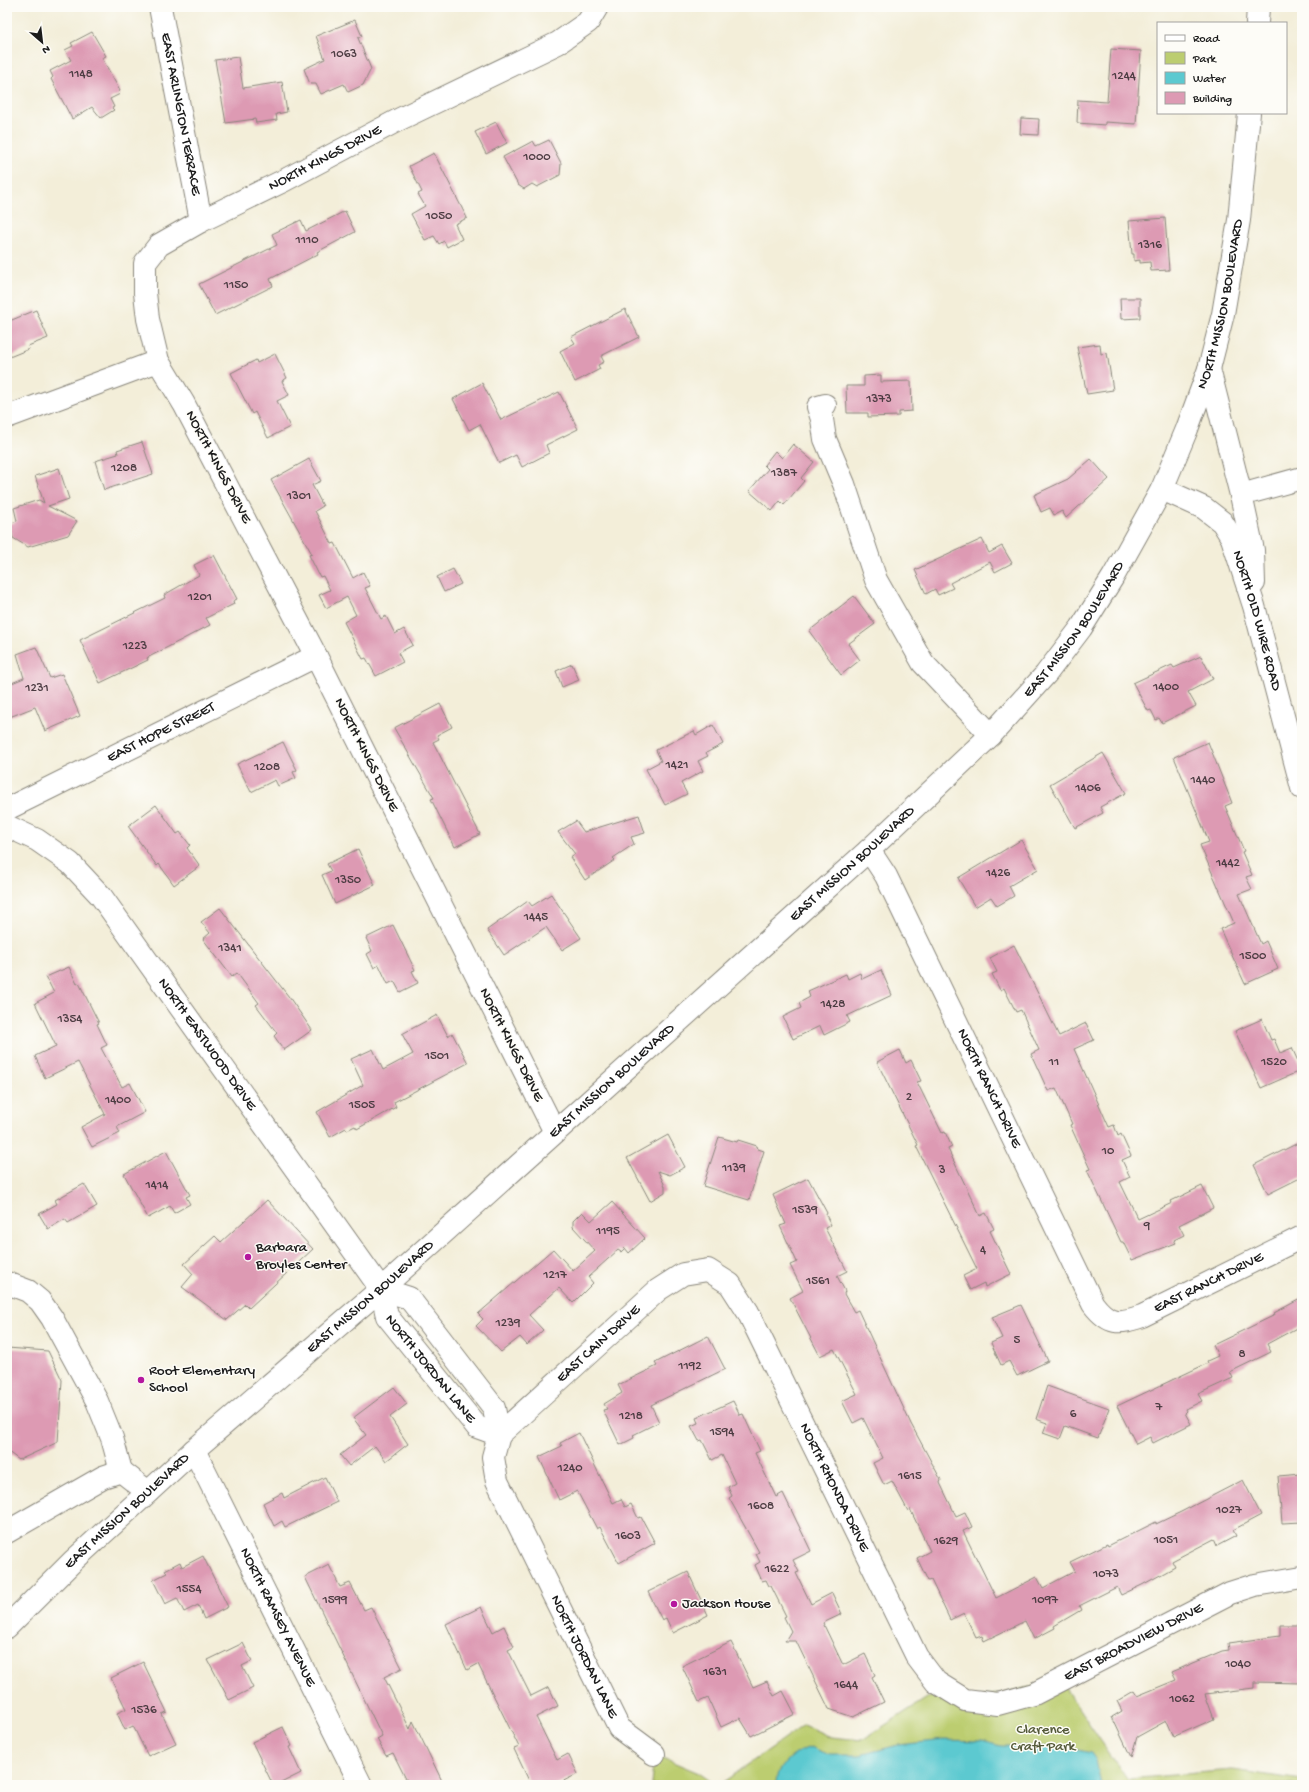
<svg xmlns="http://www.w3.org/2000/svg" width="1309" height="1792" font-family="'Gochi Hand',sans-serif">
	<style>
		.green { fill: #bccd70; stroke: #6c7446 }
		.water { fill: #5cc9d0; stroke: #3c7276 }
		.building { fill: #dd9ab3 }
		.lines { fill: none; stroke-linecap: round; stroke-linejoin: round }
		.minor-casing { stroke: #88857a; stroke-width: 24 }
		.major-casing { stroke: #88857a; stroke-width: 24 }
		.minor { stroke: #fff; stroke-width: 22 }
		.major { stroke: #fff; stroke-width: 22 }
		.poi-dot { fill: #b5179e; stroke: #fdfcf7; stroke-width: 1.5 }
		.labels { text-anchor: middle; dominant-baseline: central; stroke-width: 3; stroke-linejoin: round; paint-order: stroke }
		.number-label { font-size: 13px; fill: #4c3c42 }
		.street-label { font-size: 15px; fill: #1c1c1c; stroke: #fdfcf7 }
		.poi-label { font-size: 15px; fill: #1c1c1c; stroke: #fdfcf7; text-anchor: start }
		.park-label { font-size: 15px; fill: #545a39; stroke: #fdfcf7 }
	</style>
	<rect width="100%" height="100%" fill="#fdfcf7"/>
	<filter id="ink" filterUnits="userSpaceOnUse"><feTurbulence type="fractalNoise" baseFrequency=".025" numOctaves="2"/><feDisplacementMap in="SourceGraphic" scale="8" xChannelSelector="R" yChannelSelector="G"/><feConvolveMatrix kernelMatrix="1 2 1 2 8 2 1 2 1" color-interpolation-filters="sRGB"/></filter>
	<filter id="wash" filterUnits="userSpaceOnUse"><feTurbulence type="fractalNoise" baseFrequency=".012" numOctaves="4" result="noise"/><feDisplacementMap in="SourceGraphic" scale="16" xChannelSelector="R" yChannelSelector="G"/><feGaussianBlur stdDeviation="0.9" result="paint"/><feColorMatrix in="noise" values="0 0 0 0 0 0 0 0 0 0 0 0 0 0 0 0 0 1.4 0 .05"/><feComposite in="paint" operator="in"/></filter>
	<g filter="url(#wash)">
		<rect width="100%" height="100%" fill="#f3eed9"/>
		<g class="green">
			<polygon points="1060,1681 1127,1779 1232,1770 1302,1780 1302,1785 719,1785 804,1725 831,1737 862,1740 944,1687 965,1700"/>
			<polygon points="654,1754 699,1773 716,1785 651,1785"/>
		</g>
		<path class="water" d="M944,1740L981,1741L1001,1746L1066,1747L1091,1753L1096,1760L1101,1785H776C776,1765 793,1752 811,1747L830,1755H860L898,1745Z"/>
		<g id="blocks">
			<g class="building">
				<polygon points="355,20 362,36 358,38 371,69 363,85 348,92 344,84 321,94 316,84 310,84 304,69 325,59 316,36"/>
				<polygon points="92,32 106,56 102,58 120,91 118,92 120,94 110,99 114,107 112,108 114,110 101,118 92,107 72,119 51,79 53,77 50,71 71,60 65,50 73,46 71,43"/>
				<polygon points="1111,49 1141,51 1136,124 1105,122 1105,125 1077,123 1078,100 1107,102"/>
				<polygon points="238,57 243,88 282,82 287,112 276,114 277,120 256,123 255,119 226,123 215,60"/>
				<polygon points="1021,118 1039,119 1038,135 1020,134"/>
				<polygon points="496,122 507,143 486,154 475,132"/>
				<polygon points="549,140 561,163 560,175 537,187 532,184 524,189 518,185 503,157 533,141 536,146"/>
				<polygon points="434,153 467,218 455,224 462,239 447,247 444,241 439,244 434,236 425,240 411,214 425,206 418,194 422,192 409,166"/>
				<polygon points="345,211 355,232 317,252 318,254 270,279 273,286 215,315 199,284 277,245 272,234 301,220 306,231"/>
				<polygon points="1165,218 1169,270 1151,271 1150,262 1140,263 1140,260 1134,261 1134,254 1132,254 1129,221"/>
				<polygon points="1120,298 1140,298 1140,318 1121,319"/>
				<polygon points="625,309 639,337 601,356 604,362 598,365 600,369 575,382 560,351 575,343 571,337"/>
				<polygon points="36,310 48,338 28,346 29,349 7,358 7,322"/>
				<polygon points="1100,344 1101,354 1107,353 1113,390 1087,394 1077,347"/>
				<polygon points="275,354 287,378 282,381 289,395 277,401 290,427 268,438 255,412 252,414 231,373 256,360 257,363"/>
				<polygon points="881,375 881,382 911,381 912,411 899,412 899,416 868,417 868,413 847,413 846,386 864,386 864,376"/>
				<polygon points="482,383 501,420 559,392 578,429 546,445 549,453 522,467 516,455 499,463 480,424 469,430 453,399"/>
				<polygon points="142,442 153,474 104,490 95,461 118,454 117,450"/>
				<polygon points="793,444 814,462 801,478 804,481 784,505 780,501 772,511 749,491 768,469 764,465 775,451 782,458"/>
				<polygon points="309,459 321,481 312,485 323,506 315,511 332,544 335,543 353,578 363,572 370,586 365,588 381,619 386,616 395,634 404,629 413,645 398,653 403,662 376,676 366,658 363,659 344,622 356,615 347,597 326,608 319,595 330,590 323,576 320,577 309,555 312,554 271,480"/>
				<polygon points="1091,459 1109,479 1066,518 1062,511 1054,515 1050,508 1041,512 1034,495 1068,479"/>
				<polygon points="59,468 69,499 48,506 77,521 68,535 28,547 13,538 9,524 17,521 14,508 39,500 44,503 35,476"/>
				<polygon points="982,539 989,553 1002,546 1012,563 995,572 990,562 950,583 953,588 938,595 935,589 926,594 915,570"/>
				<polygon points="214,555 237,599 233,601 234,604 206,618 210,625 147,658 148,660 100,683 80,640 165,598 164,595 199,575 194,565"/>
				<polygon points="453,569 461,584 444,592 437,577"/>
				<polygon points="854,596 875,624 848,644 860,660 841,675 809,631"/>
				<polygon points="36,647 50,678 62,674 80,716 45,731 35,707 7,718 7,685 24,678 17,654"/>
				<polygon points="1201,656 1213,679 1188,692 1196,706 1162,723 1159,718 1156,720 1151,710 1148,711 1133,683 1172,665 1174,668"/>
				<polygon points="572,664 579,680 562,687 556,671"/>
				<polygon points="440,704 452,727 437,735 439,739 433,742 480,834 455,847 431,799 434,798 394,728"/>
				<polygon points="713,725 723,744 706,753 708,756 698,761 703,771 681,783 687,794 665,805 646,769 661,761 656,750 694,731 696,735"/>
				<polygon points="283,742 297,770 293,772 296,778 278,786 275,780 251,792 237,764"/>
				<polygon points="1208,742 1232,803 1225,806 1244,851 1242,852 1252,875 1246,877 1252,889 1239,894 1261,944 1266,941 1278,969 1245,984 1220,929 1234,923 1200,845 1209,842 1174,757"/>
				<polygon points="1103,753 1126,793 1100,807 1103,813 1075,828 1050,784"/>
				<polygon points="156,805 177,834 180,832 190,845 187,848 200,866 174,885 159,864 157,866 128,826"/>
				<polygon points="639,815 645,833 631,837 634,844 613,858 615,860 585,880 570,857 575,854 558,832 576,821 584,832"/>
				<polygon points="1021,840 1038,869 1009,886 1014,896 997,906 991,897 975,907 958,878"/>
				<polygon points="358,849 375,885 335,904 322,875 331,871 327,864"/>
				<polygon points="551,894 581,938 562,950 546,927 504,955 487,930 528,901 532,906"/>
				<polygon points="220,908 289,997 312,1030 284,1050 274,1036 277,1033 256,1005 259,1003 237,973 232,977 203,939 210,933 201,922"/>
				<polygon points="393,925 415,970 412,971 418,983 400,992 394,981 388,984 379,965 374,968 367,954 372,951 366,938"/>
				<polygon points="1014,945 1059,1036 1086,1023 1094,1040 1074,1049 1109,1127 1114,1125 1118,1136 1121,1134 1131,1156 1122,1160 1130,1177 1120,1182 1138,1219 1172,1203 1171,1201 1202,1186 1213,1208 1179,1225 1184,1235 1174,1240 1176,1243 1132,1260 1123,1242 1121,1242 1087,1170 1090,1169 1070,1125 1072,1124 1056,1088 1048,1091 1031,1054 1039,1050 1021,1010 1016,1012 1004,988 1000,990 992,974 997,972 990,958"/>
				<polygon points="69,967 77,984 79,983 99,1023 97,1024 107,1045 101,1048 122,1087 130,1083 145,1112 117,1127 120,1133 92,1147 81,1127 105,1114 78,1062 45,1078 35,1056 56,1046 35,1003 54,993 46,977"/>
				<polygon points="881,970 892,995 847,1016 850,1022 824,1035 820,1026 793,1039 783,1017 801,1008 799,1003 810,997 808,991 846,974 848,979 860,973 862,979"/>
				<polygon points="437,1015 448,1036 452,1033 468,1063 394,1102 396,1107 357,1129 355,1126 347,1130 346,1128 330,1137 317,1112 363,1085 351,1059 373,1049 383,1070 413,1054 402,1034"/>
				<polygon points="1262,1019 1271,1040 1274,1039 1280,1053 1292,1048 1302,1070 1261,1088 1235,1031"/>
				<polygon points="900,1050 906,1063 911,1060 921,1081 917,1082 942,1133 945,1132 952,1147 948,1149 980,1216 986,1213 994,1229 990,1231 1011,1274 985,1287 984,1283 970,1290 963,1276 977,1269 916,1146 918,1145 877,1062"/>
				<polygon points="668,1135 685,1167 670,1175 658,1171 665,1186 665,1192 650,1201 627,1158"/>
				<polygon points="719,1137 737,1142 738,1140 757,1146 758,1149 764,1151 749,1200 703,1186"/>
				<polygon points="1302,1141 1302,1177 1268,1194 1254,1165"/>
				<polygon points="166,1151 190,1195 186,1197 190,1204 174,1213 170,1206 148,1218 124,1174"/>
				<polygon points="808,1178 827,1213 826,1215 831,1225 825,1228 847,1271 837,1276 845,1291 844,1294 854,1312 858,1310 911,1424 941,1480 940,1483 956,1516 965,1512 972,1527 963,1531 996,1598 1037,1577 1043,1588 1075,1571 1070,1562 1107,1544 1108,1546 1156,1522 1156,1524 1181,1512 1243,1480 1261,1515 1233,1530 1236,1536 1217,1546 1214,1539 1172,1561 1175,1567 1142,1585 1121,1595 1117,1587 1079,1606 1081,1610 1054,1626 1055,1628 1034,1639 1025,1621 984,1641 982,1636 976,1638 964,1613 950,1620 931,1580 928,1581 917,1558 930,1551 910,1509 908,1511 892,1481 884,1485 873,1463 883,1458 863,1418 853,1423 842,1401 857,1394 834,1349 820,1356 790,1298 803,1291 790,1265 797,1262 780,1226 786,1224 773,1195"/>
				<polygon points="84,1184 97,1206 68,1223 65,1219 48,1229 39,1214 57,1204 55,1200"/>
				<polygon points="267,1200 313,1249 249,1308 245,1304 227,1320 182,1287 193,1274 184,1264 215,1236 221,1242"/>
				<polygon points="612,1202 645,1238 629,1253 625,1248 621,1252 618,1250 588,1277 593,1283 573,1303 559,1288 529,1315 543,1330 527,1345 520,1337 501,1352 476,1326 483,1319 478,1314 553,1249 573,1271 595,1251 573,1227 573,1221 582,1212 591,1221"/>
				<polygon points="1302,1298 1302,1325 1267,1344 1271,1352 1230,1372 1233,1378 1198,1394 1202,1401 1186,1409 1187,1411 1185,1413 1191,1424 1153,1443 1150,1437 1136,1444 1117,1406 1208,1363 1207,1361 1218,1356 1213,1345 1275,1315 1274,1313"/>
				<polygon points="1021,1305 1048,1361 1017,1376 1009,1361 1001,1365 991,1343 1002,1338 992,1317"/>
				<polygon points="708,1336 725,1369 651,1405 659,1422 633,1435 634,1438 620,1445 603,1410 607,1409 604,1404 622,1393 618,1385 657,1366 655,1363"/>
				<polygon points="7,1348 48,1351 62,1380 58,1442 19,1460 7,1451"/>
				<polygon points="1047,1386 1109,1408 1098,1438 1065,1426 1060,1439 1043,1433 1047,1423 1036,1419"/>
				<polygon points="394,1387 407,1404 390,1417 408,1444 386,1461 375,1446 349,1466 340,1455 366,1435 353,1418"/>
				<polygon points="733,1401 740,1415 743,1414 760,1451 755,1453 776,1497 783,1493 811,1551 793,1560 799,1572 796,1573 811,1604 832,1593 842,1614 823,1623 843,1665 865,1654 875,1675 872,1677 884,1702 853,1717 829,1709 796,1641 785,1641 791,1631 784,1617 786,1616 771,1586 769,1586 766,1580 762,1581 755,1565 760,1562 756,1554 759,1552 729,1498 732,1496 728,1487 735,1483 722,1455 712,1460 702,1440 699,1441 691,1426 698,1423 696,1418"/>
				<polygon points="579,1433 613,1503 621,1499 625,1507 631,1504 638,1518 641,1517 655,1543 619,1563 600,1527 597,1529 577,1491 559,1500 539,1457 562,1446 560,1443"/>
				<polygon points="1302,1474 1302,1522 1282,1523 1278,1476"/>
				<polygon points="325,1477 337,1502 285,1527 282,1521 274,1526 263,1503 282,1493 284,1498"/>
				<polygon points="203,1556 228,1607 204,1619 198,1605 184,1612 177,1598 165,1604 153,1580 167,1573 165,1570 180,1562 182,1567"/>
				<polygon points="329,1565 340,1587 350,1583 364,1610 371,1607 402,1668 384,1677 410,1729 413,1721 442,1781 434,1785 409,1785 393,1753 386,1756 377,1739 382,1736 305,1577"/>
				<polygon points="688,1572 708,1615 673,1633 666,1618 662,1620 648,1592"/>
				<polygon points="481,1607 493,1632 504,1626 514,1647 508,1650 531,1696 549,1687 558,1706 536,1717 557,1760 568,1754 578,1774 555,1785 531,1785 514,1749 519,1747 478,1664 467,1670 446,1624"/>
				<polygon points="1280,1625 1302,1625 1302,1683 1254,1682 1254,1688 1205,1694 1214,1719 1173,1737 1166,1721 1137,1737 1131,1757 1112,1717 1122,1711 1117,1701 1134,1691 1137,1696 1176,1680 1172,1672 1222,1651 1229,1650 1228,1643 1280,1636"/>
				<polygon points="731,1642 753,1687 767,1681 774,1696 783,1691 795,1714 751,1736 740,1718 721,1727 708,1698 699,1702 682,1666"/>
				<polygon points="243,1643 252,1661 242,1666 253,1688 229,1700 208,1660"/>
				<polygon points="143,1662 167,1712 162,1714 176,1743 148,1756 133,1726 125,1730 117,1713 126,1709 111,1678"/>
				<polygon points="283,1727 292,1746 289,1747 301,1773 277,1785 273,1785 252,1742"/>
			</g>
		</g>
	</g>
	<g filter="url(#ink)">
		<use href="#blocks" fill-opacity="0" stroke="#88857a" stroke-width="1"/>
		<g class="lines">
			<defs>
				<g id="minor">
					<path id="s1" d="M160,7L201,221"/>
					<polyline points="1209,369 1241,495 1253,550 1254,583"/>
					<polyline points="825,405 818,407 822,419 825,439 844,484 876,580 923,663 991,735"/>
					<polyline points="7,417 158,361"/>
					<path id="s2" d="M1162,489L1204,508L1222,522L1232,538L1254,606L1302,788"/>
					<polyline points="1241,495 1302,478"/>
					<path id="s3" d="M7,809L316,656"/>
					<path id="s4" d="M7,826L37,840L70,863L101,896L381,1289L387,1316L477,1427L499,1435"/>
					<path id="s5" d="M869,850L886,876L1093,1304C1109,1325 1119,1324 1142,1316L1302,1237"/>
					<path id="s6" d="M555,1132L316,656L184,404L158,361L148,319L145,293V263L159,245L201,221L285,180L400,119L558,43L588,22L597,7"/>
					<polyline points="7,1283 28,1291 40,1301 52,1318 97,1401 112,1438 121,1471"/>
					<path id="s7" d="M381,1289L409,1298L494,1408L499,1435L493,1457L497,1481L619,1728L654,1754"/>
					<path id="s8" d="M499,1435L658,1290L683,1274L708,1270L730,1284L748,1312L917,1657L936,1682L965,1700L998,1704L1034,1694L1230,1593L1255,1585L1302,1577"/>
					<path id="s9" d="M194,1450L361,1785"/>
					<polyline points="7,1532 103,1477 121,1471 148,1492"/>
				</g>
				<g id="major">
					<polyline points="1257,23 1258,7"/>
					<path id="s10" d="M7,1627L74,1560L194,1450L381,1289L869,850L991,735L1046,674L1081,628L1113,577L1162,489L1187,429L1209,369L1223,314L1239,220L1249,113"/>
				</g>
			</defs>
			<use href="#minor" class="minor-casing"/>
			<use href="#major" class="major-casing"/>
			<use href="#minor" class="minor"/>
			<use href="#major" class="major"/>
		</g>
	</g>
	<g class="poi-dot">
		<circle cx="248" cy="1257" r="4"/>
		<circle cx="141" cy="1380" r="4"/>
		<circle cx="674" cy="1604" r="4"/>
	</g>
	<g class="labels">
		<g class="number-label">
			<text x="344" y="54">1063</text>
			<text x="81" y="74">1148</text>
			<text x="1124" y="76">1244</text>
			<text x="537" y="157">1000</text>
			<text x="439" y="216">1050</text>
			<text x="307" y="240">1110</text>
			<text x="1150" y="245">1316</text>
			<text x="236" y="285">1150</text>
			<text x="879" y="399">1373</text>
			<text x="124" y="468">1208</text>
			<text x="784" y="473">1387</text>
			<text x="299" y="496">1301</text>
			<text x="200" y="597">1201</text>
			<text x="135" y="646">1223</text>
			<text x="1166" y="687">1400</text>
			<text x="37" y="688">1231</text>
			<text x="677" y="765">1421</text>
			<text x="267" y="767">1208</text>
			<text x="1203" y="780">1440</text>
			<text x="1088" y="788">1406</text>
			<text x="1228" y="863">1442</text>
			<text x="998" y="873">1426</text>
			<text x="348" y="880">1350</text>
			<text x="536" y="917">1445</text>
			<text x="230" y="948">1341</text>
			<text x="1253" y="956">1500</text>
			<text x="833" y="1004">1428</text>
			<text x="70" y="1019">1354</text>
			<text x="437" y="1056">1501</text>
			<text x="1054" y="1062">11</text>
			<text x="1274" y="1062">1520</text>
			<text x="909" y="1097">2</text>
			<text x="118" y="1100">1400</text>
			<text x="362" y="1105">1505</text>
			<text x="1108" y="1151">10</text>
			<text x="734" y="1168">1139</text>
			<text x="942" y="1170">3</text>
			<text x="157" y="1185">1414</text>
			<text x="805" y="1210">1539</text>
			<text x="1147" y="1226">9</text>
			<text x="608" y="1231">1195</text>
			<text x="983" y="1250">4</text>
			<text x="555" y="1275">1217</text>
			<text x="818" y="1281">1561</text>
			<text x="508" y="1323">1239</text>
			<text x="1017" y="1340">5</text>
			<text x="1242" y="1354">8</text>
			<text x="690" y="1366">1192</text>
			<text x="1159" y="1407">7</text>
			<text x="1073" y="1414">6</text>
			<text x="631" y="1416">1218</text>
			<text x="722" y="1432">1594</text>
			<text x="570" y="1468">1240</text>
			<text x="910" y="1476">1615</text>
			<text x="761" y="1506">1608</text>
			<text x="1229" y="1510">1027</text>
			<text x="628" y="1536">1603</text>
			<text x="1166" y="1540">1051</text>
			<text x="946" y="1541">1629</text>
			<text x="777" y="1569">1622</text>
			<text x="1106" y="1574">1073</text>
			<text x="189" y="1589">1554</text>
			<text x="335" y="1600">1599</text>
			<text x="1045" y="1600">1097</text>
			<text x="1238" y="1664">1040</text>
			<text x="715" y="1672">1631</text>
			<text x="846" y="1685">1644</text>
			<text x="1182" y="1699">1062</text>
			<text x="144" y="1710">1536</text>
		</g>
		<g class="street-label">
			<text stroke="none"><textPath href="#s1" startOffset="109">EAST ARLINGTON TERRACE</textPath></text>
			<text stroke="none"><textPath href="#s6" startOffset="1177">NORTH KINGS DRIVE</textPath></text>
			<text stroke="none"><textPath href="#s10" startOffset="1824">NORTH MISSION BOULEVARD</textPath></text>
			<text transform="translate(218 467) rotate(62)">NORTH KINGS DRIVE</text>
			<text stroke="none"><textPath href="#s2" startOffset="174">NORTH OLD WIRE ROAD</textPath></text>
			<text stroke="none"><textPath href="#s10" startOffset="1463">EAST MISSION BOULEVARD</textPath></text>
			<text stroke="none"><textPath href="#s3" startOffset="172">EAST HOPE STREET</textPath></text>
			<text transform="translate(366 755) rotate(63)">NORTH KINGS DRIVE</text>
			<text stroke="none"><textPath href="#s10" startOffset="1139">EAST MISSION BOULEVARD</textPath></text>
			<text stroke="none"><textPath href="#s4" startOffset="301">NORTH EASTWOOD DRIVE</textPath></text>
			<text transform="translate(511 1045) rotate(63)">NORTH KINGS DRIVE</text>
			<text stroke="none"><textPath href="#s10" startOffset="815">EAST MISSION BOULEVARD</textPath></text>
			<text stroke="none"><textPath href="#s5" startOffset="267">NORTH RANCH DRIVE</textPath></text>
			<text stroke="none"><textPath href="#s5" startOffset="637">EAST RANCH DRIVE</textPath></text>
			<text stroke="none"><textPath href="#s10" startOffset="491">EAST MISSION BOULEVARD</textPath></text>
			<text stroke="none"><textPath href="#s8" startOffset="135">EAST CAIN DRIVE</textPath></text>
			<text stroke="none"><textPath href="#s4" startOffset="697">NORTH JORDAN LANE</textPath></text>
			<text stroke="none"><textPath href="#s8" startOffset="525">NORTH RHONDA DRIVE</textPath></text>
			<text stroke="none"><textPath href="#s10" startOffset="167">EAST MISSION BOULEVARD</textPath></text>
			<text stroke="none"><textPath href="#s9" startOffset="187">NORTH RAMSEY AVENUE</textPath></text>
			<text stroke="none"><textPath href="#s8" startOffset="962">EAST BROADVIEW DRIVE</textPath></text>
			<text stroke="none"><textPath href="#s7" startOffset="439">NORTH JORDAN LANE</textPath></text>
		</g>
		<g class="poi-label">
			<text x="256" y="1248">Barbara<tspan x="256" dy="17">Broyles Center</tspan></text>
			<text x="149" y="1371">Root Elementary<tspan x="149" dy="17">School</tspan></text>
			<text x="682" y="1604">Jackson House</text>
		</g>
		<g class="park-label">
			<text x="1043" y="1730">Clarence<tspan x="1043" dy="17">Craft Park</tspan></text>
		</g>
	</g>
	<rect width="1309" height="1792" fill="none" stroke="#fdfcf7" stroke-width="24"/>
	<rect x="1157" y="22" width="130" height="92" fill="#fdfcf7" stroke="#a3a29f"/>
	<rect x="1165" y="35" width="20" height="6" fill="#ffffff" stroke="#a3a29f"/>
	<text x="1193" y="42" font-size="12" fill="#1c1c1c">Road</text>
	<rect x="1165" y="52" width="20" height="12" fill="#bccd70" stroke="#a3a29f"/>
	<text x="1193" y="62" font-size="12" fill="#1c1c1c">Park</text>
	<rect x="1165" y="72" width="20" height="12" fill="#5cc9d0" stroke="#a3a29f"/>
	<text x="1193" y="82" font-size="12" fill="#1c1c1c">Water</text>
	<rect x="1165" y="92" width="20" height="12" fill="#dd9ab3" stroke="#a3a29f"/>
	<text x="1193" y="102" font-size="12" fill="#1c1c1c">Building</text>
	<g transform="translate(42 42) rotate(152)" stroke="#fdfcf7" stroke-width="3" paint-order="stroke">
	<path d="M0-3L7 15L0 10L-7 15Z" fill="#1c1c1c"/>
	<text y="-6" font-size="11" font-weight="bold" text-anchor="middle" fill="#1c1c1c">N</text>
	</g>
</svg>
